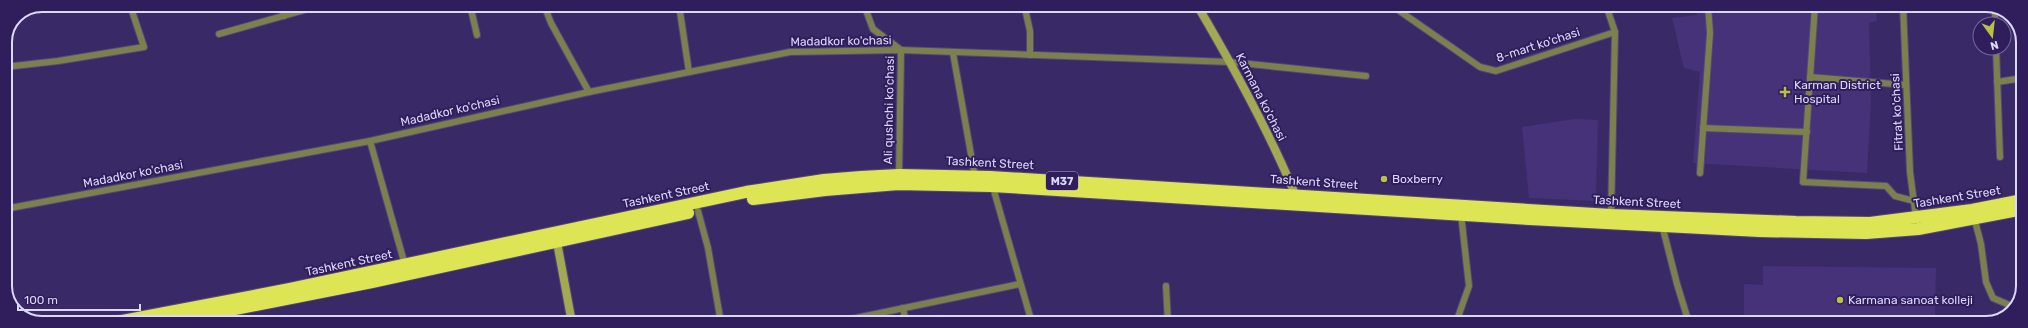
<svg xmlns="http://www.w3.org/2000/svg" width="2028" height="328" font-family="Rubik,sans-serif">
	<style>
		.built { fill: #453278 }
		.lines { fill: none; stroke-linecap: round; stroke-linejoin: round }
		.street-casing { stroke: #54457f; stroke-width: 8 }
		.secondary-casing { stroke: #54457f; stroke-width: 10 }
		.highway-casing { stroke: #54457f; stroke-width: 14 }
		.street { stroke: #7c804c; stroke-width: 6 }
		.secondary { stroke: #a3a952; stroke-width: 8 }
		.highway { stroke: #dde555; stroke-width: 12 }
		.poi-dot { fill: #b9c046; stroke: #301e5c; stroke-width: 1.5 }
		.labels { text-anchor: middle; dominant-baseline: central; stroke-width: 4; stroke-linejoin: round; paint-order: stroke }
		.shield { fill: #301e5c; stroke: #a9a0cd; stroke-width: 1 }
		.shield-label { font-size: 11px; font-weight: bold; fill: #ddd8fe }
		.street-label { font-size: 12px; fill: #ddd8fe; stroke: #301e5c }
		.poi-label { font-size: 12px; fill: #ddd8fe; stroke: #301e5c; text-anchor: start }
		.rim { fill: none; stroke: #ddd8fe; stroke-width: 2 }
	</style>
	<rect width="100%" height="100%" fill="#3a2967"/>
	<g class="built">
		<polygon points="1697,5 1876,5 1877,21 1869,23 1871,102 1867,173 1693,163 1700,72 1684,68 1672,18 1697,15"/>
		<polygon points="1574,119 1598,120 1596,201 1529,198 1522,127"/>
		<polygon points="1763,266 1936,268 1935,317 2001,317 1986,323 1744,323 1744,284 1763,285"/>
	</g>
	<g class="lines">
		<defs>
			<g id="street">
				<polyline points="282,5 284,16"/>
				<polyline points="470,5 477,35"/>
				<polyline points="544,5 551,23 589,92"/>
				<polyline points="679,5 689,72"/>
				<polyline points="864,5 873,29 901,50"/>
				<polyline points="1391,5 1480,67 1496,71 1615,32"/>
				<polyline points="1606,5 1615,32 1611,216"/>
				<polyline points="1815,5 1803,182 1886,186 1895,196 1914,201"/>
				<polyline points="1903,5 1910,172 1916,218"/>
				<polyline points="1995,7 1995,24"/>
				<polyline points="1026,13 1030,31 1030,55"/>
				<polyline points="219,34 322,5"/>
				<polyline points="1996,48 2000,157"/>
				<polyline points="953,53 975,177"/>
				<polyline points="5,67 58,61 144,47 130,5"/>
				<polyline points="1810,77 1906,85"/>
				<polyline points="1997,82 2023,78"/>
				<polyline points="1703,128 1807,132"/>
				<polyline points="370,141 405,265"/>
				<polyline points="1700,173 1710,33 1708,5"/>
				<polyline points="899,176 901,50"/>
				<polyline points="992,184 1032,323"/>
				<polyline points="5,209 370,141 589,92 790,52 901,50 1230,62 1366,76"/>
				<polyline points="698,211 708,248 721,323"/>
				<polyline points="1974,217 1981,244 1986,282 1993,298 2014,307"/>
				<polyline points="1662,225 1677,284 1689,323"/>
				<polyline points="1166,286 1168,323"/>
				<polyline points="903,308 906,323"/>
				<polyline points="832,323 1020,284"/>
				<polyline points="1459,323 1458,317 1469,286 1461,214"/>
			</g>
			<g id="secondary">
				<path d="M1197,5C1233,66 1268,129 1295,194L1294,198"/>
				<polyline points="557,242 572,323"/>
			</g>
			<g id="highway">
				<polyline points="753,199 825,190 898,184 992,186 1530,219 1760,231 1866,233 1918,229 2023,209"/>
				<polyline points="112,323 290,289 746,192 824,180 861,177 899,175 990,177 1611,215 1796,222 1870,223 1972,210 2023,200"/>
				<polyline points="165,323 372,282 688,213"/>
			</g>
		</defs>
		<use href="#street" class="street-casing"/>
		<use href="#secondary" class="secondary-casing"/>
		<use href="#highway" class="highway-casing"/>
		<use href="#street" class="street"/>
		<use href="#secondary" class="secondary"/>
		<use href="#highway" class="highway"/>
	</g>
	<g class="poi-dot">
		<path d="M1783 86h4v4h4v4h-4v4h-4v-4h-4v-4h4z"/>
		<circle cx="1384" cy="179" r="4"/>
		<circle cx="1840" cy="300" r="4"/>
	</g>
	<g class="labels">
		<rect class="shield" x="1046" y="172" width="32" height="18" rx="3"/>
		<g class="shield-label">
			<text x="1062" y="181">M37</text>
		</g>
		<g class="street-label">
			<text transform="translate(841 41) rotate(-1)">Madadkor ko'chasi</text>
			<text transform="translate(1538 45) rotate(-18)">8-mart ko'chasi</text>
			<text transform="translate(1261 97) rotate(63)">Karmana ko'chasi</text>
			<text transform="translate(889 110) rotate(-89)">Ali qushchi ko'chasi</text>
			<text transform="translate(450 111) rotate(-13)">Madadkor ko'chasi</text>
			<text transform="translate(1897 112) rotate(-93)">Fitrat ko'chasi</text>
			<text transform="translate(990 163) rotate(3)">Tashkent Street</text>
			<text transform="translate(133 174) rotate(-11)">Madadkor ko'chasi</text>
			<text transform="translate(1314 182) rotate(4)">Tashkent Street</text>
			<text transform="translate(666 195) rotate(-12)">Tashkent Street</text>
			<text transform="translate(1957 197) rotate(-9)">Tashkent Street</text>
			<text transform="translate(1637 202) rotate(3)">Tashkent Street</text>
			<text transform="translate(349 263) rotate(-12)">Tashkent Street</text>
		</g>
		<g class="poi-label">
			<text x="1794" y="85">Karman District<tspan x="1794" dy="14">Hospital</tspan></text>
			<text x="1392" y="179">Boxberry</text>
			<text x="1848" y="300">Karmana sanoat kolleji</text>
		</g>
	</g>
	<path d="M0 0H2028V328H0ZM42 12H1986A30 30 0 0 1 2016 42V286A30 30 0 0 1 1986 316H42A30 30 0 0 1 12 286V42A30 30 0 0 1 42 12Z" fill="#301e5c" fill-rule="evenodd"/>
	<path class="rim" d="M42 12H1986A30 30 0 0 1 2016 42V286A30 30 0 0 1 1986 316H42A30 30 0 0 1 12 286V42A30 30 0 0 1 42 12Z"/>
	<g transform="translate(1992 36) rotate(165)"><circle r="19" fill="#301e5c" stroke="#75689d"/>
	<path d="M0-3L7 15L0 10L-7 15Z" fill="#b9c046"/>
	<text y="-6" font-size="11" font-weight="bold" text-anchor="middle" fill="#ddd8fe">N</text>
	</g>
	<path d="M18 304v6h122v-6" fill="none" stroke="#ddd8fe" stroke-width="2"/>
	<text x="24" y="304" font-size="12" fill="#ddd8fe" stroke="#301e5c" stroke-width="3" paint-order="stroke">100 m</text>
</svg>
